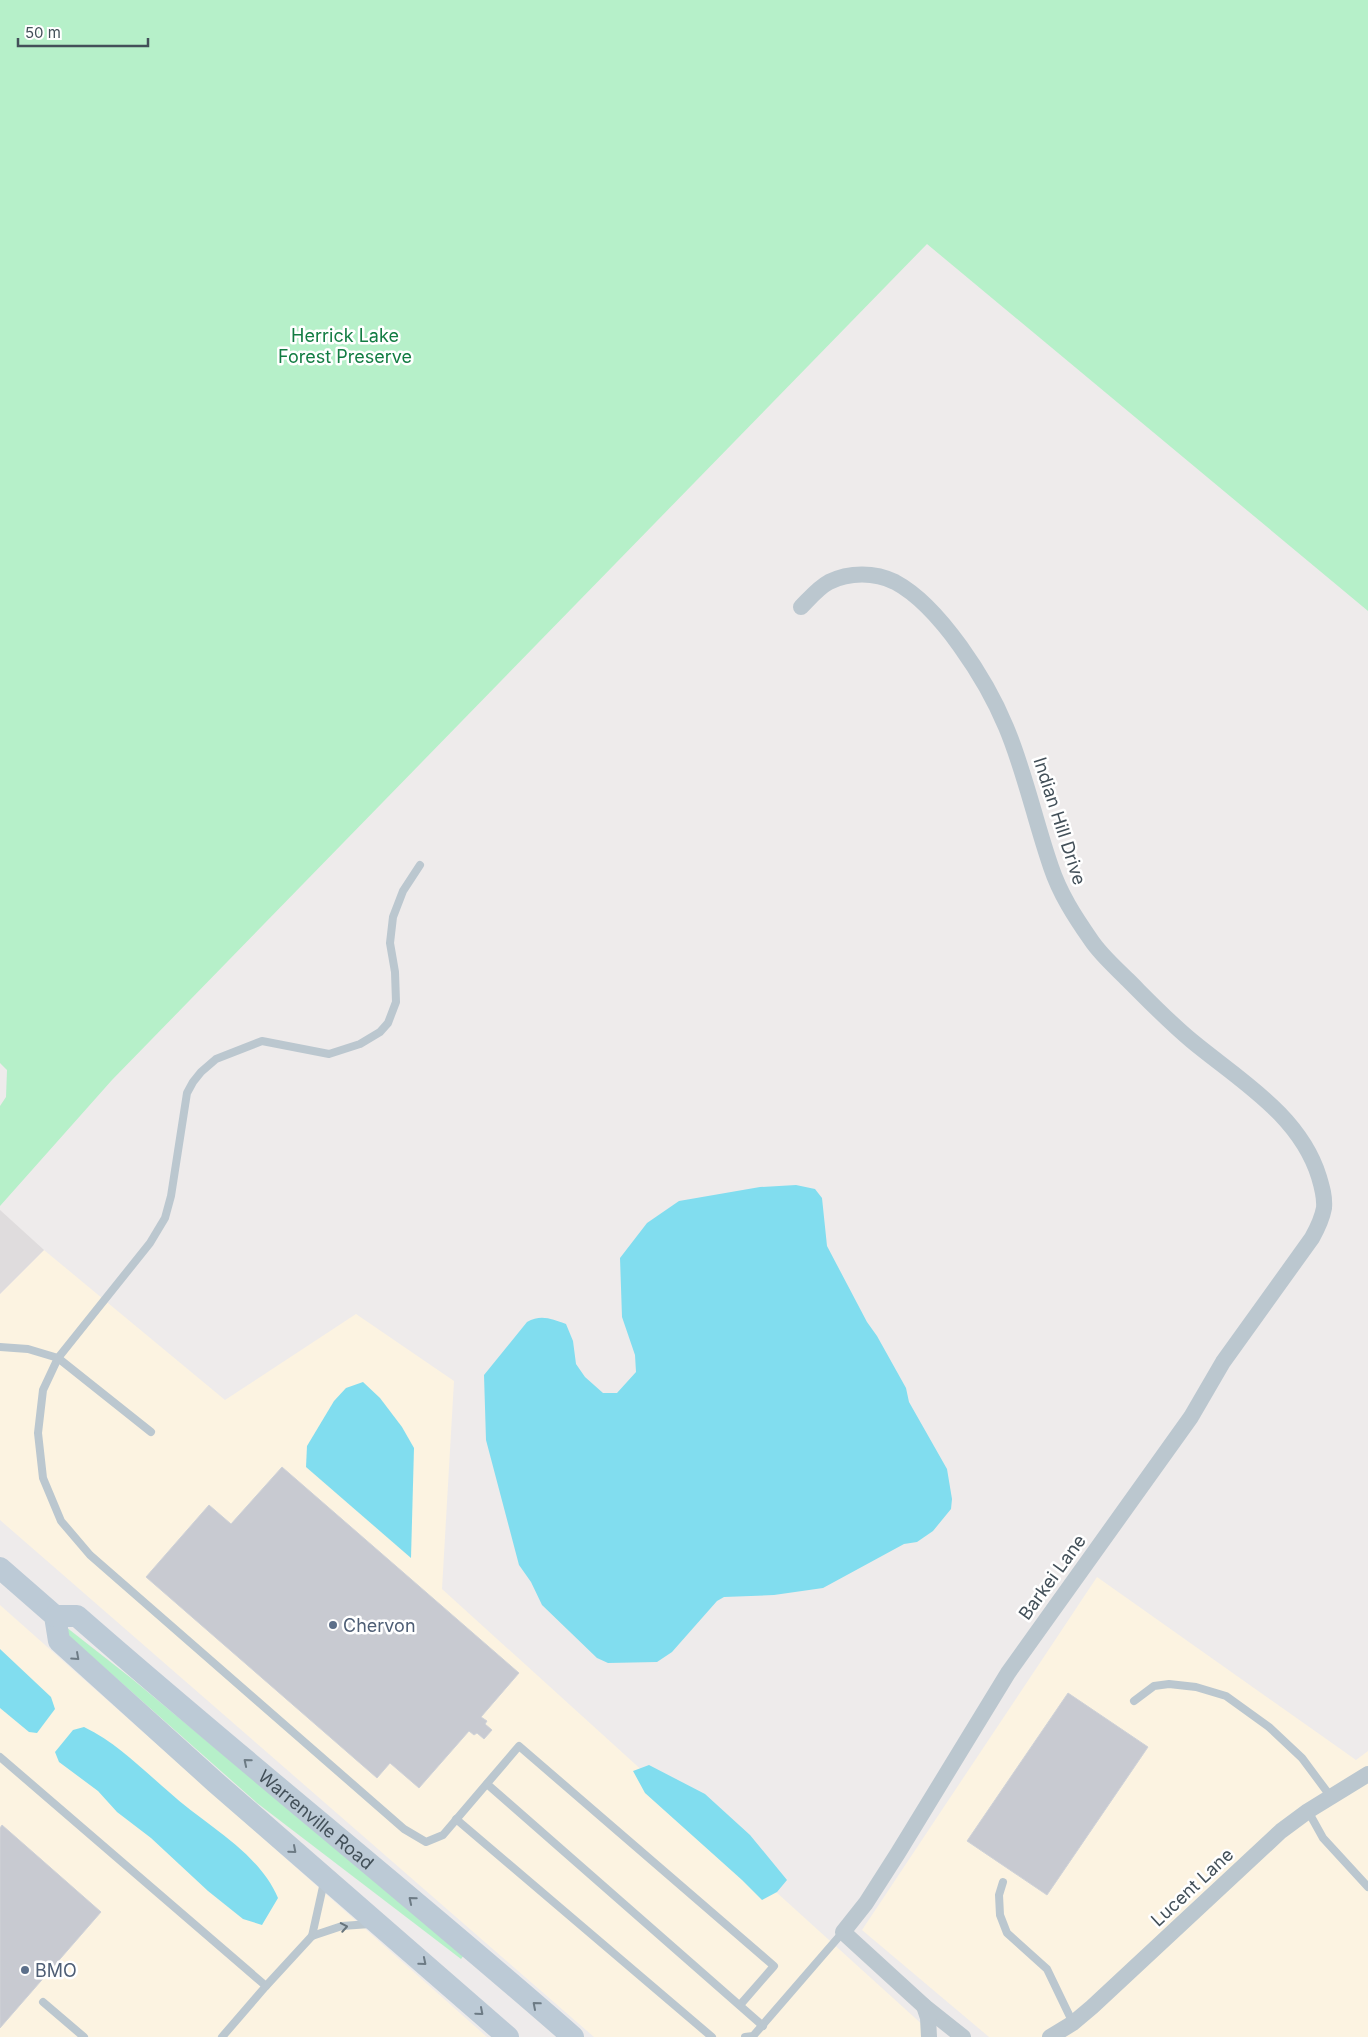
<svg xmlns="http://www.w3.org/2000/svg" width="1368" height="2037" font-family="Inter,sans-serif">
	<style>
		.commercial { fill: #fcf3e1 }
		.education { fill: #dfdcdd }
		.green { fill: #b6f0c9 }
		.water { fill: #81ddef }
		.building { fill: #c8cad1; stroke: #cfd2d8 }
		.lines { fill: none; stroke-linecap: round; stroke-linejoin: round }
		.service { stroke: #bbc7cf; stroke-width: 8 }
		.minor { stroke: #bbc7cf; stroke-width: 16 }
		.secondary { stroke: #bccad6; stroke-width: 22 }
		.oneway { stroke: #6d7b85 }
		.oneway2 { stroke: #67747c }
		.service-dot { fill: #5c6f8a; stroke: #fff; stroke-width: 2 }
		.labels { text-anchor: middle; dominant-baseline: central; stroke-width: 5; stroke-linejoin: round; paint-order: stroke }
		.park-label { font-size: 18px; fill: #127c42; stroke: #fff }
		.street-label { font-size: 18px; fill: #435059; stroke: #fff }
		.service-label { font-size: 18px; fill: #4e5e75; stroke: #fff; text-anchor: start }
	</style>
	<rect width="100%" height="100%" fill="#eeebeb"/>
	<g class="commercial">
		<polygon points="44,1250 225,1400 356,1314 454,1381 442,1589 936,2037 594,2037 0,1520 0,1294"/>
		<polygon points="1097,1577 1356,1760 1368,1751 1368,2037 989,2037 862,1930"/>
		<polygon points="0,1605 487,2037 0,2037"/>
	</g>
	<polygon class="education" points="0,1210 44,1250 0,1294"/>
	<g class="green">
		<polygon points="0,0 1368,0 1368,611 927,244 112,1080 0,1206 0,1106 6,1097 7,1070 0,1063"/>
		<polygon points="66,1627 131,1678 464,1955 461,1959 257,1803 63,1631"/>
	</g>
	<g class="water">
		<path d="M796,1185L815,1189L822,1198L827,1246L867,1322L877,1336L906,1388L909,1402L947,1469L952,1499L951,1509L933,1531L917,1542L904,1544L823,1588L774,1595L724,1597L717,1601L672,1652L657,1662L608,1663L597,1658L542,1605L531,1582L519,1565L486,1440L484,1375L527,1322C541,1314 552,1319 566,1324L573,1341L576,1364L585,1377L603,1393H617L636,1372L635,1355L622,1317L620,1258L647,1223L679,1201L760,1187Z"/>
		<polygon points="363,1382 380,1398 402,1427 414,1448 411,1558 306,1467 307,1446 334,1401 346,1388"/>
		<polygon points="0,1649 51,1697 55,1709 37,1733 29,1732 0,1708"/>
		<path d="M84,1727C117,1743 141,1768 169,1792C205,1825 258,1851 278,1898L262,1925L243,1919L208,1891L151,1838L117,1812L98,1791L59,1762L55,1752L73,1730Z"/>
		<polygon points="649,1765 705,1794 750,1835 787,1880 777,1892 762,1900 742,1880 645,1793 633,1771"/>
	</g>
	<g class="building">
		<polygon points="282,1467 519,1673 481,1717 487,1721 485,1724 492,1730 484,1739 477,1733 474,1735 469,1731 419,1788 390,1763 377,1778 146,1577 209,1505 231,1524"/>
		<polygon points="1068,1693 1148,1747 1047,1895 967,1841"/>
		<polygon points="2,1825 101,1912 0,2028 0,1828"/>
	</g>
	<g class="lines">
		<g class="service">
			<polyline points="420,865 403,891 393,917 390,943 395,972 396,1002 388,1023 380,1032 360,1044 329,1054 262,1041 216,1059 201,1072 193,1082 187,1093 171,1196 165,1218 150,1243 58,1358 43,1390 38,1433 43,1478 61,1521 90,1555 404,1829 426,1842 443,1835 519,1746 774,1966 740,2005"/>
			<polyline points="0,1347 28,1349 58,1358 151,1432"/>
			<polyline points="1134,1701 1154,1686 1169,1684 1196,1687 1226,1696 1269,1727 1302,1758 1331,1797"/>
			<polyline points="0,1757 266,1986 312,1936 342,1926 370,1924"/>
			<polyline points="487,1784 763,2026"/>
			<polyline points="1308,1811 1323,1838 1368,1887"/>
			<polyline points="456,1819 712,2037"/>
			<polyline points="1003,1882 999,1895 1000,1915 1007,1933 1047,1969 1073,2023"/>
			<polyline points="312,1936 324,1882"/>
			<polyline points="43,2002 84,2037"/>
			<polyline points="222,2037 266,1986"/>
			<polyline points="745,2037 753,2036 843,1932"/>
		</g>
		<g class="minor">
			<path d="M801,607C810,598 818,588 829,582C849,572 875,572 895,582C940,606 987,681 1006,727C1025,772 1035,821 1051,867C1060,894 1075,917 1091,940C1101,955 1115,967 1128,980C1149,1001 1169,1022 1192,1041C1239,1080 1300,1115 1319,1177C1322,1187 1325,1197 1324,1208C1322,1219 1317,1229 1312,1238L1223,1362L1191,1417L1008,1673L898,1853L866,1903L843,1932L924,2006L963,2037"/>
			<polyline points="924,2006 928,2018 929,2037"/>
			<polyline points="1050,2037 1073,2023 1092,2007 1281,1831 1308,1811 1368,1774"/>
		</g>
		<g class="secondary">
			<polyline points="0,1568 55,1616 59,1641 215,1782 508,2037"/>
			<path id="s1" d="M55,1616H77C240,1759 410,1894 573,2037"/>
		</g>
	</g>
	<defs><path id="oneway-chevron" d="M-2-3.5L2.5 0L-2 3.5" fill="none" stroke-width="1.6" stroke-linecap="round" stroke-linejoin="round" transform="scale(1.25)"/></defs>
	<g class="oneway">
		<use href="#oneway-chevron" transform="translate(76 1657) rotate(42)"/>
		<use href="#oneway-chevron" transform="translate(247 1762) rotate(-140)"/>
		<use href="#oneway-chevron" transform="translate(293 1850) rotate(41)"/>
		<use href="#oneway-chevron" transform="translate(412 1900) rotate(-140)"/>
		<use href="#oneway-chevron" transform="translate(423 1962) rotate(40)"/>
		<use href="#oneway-chevron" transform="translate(536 2005) rotate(-139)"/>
		<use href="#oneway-chevron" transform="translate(480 2012) rotate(41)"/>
	</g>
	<use class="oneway2" href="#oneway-chevron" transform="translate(344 1927) rotate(-10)"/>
	<g class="service-dot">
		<circle cx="333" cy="1625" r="5"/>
		<circle cx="25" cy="1970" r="5"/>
	</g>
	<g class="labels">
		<g class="park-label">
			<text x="345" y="335">Herrick Lake<tspan x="345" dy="21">Forest Preserve</tspan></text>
		</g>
		<g class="street-label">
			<text transform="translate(1060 821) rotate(72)">Indian Hill Drive</text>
			<text transform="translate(1052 1577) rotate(-54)">Barkei Lane</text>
			<text stroke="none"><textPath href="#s1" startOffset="336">Warrenville Road</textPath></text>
			<text transform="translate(1192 1887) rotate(-43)">Lucent Lane</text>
		</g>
		<g class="service-label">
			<text x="343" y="1625">Chervon</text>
			<text x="35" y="1970">BMO</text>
		</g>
	</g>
	<path d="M18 38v8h130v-8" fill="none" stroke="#435059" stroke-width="2.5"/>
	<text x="25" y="38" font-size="15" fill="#435059" stroke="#ffffff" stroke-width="4" paint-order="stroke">50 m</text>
</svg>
